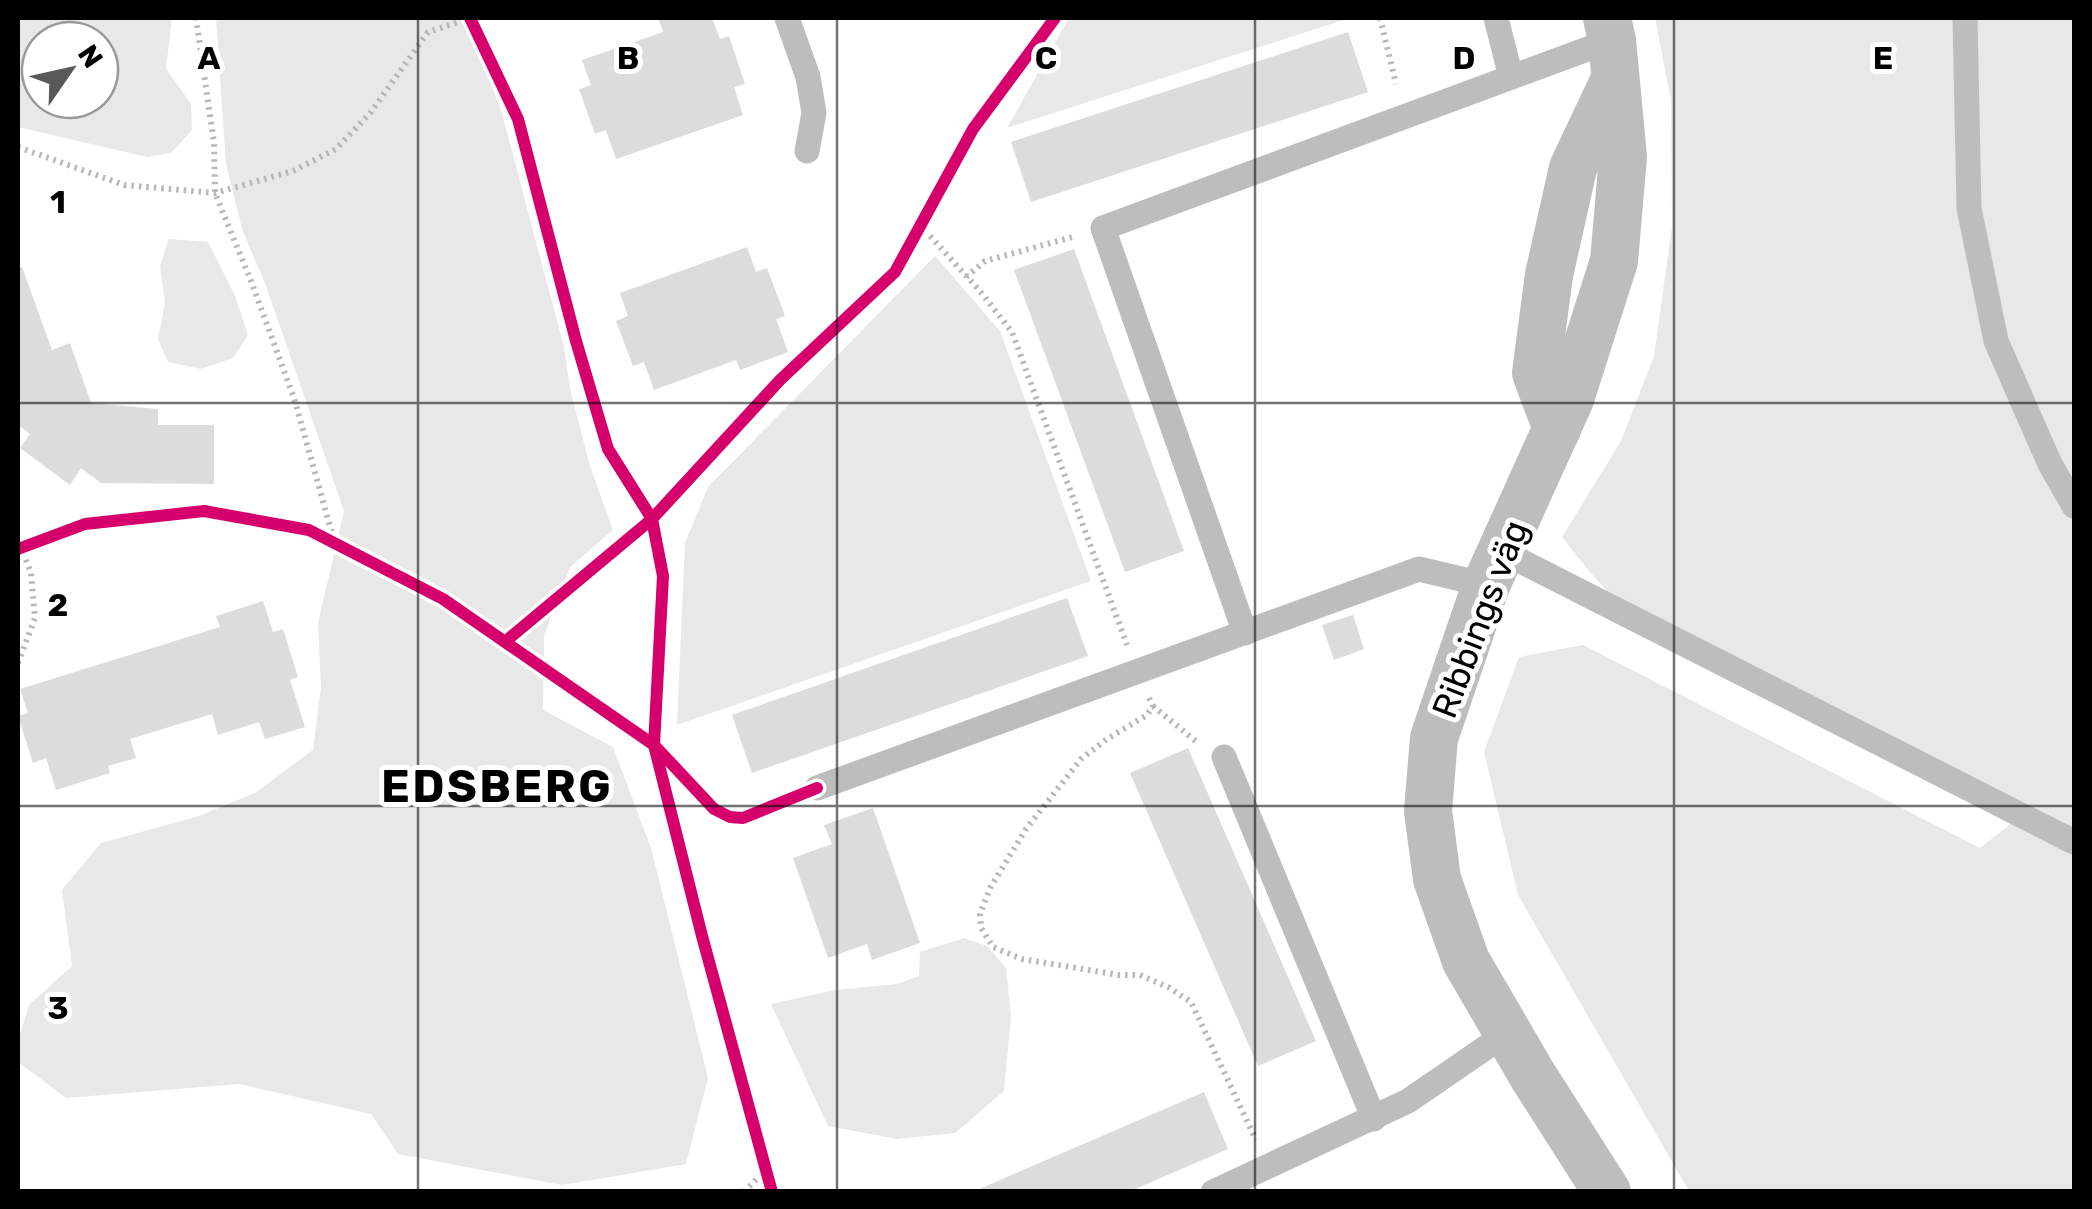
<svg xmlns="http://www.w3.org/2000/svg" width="2092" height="1209" font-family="Rubik,sans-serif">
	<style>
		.green { fill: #e8e8e8; fill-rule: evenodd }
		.building { fill: #dcdcdc }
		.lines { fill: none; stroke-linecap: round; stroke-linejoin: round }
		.path { stroke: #b8b8b8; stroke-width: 6; stroke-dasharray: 2.5 5; stroke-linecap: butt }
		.lane { stroke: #bdbdbd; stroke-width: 25 }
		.street { stroke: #bdbdbd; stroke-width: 48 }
		.cycleway-casing { stroke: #fff; stroke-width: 19 }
		.cycleway { stroke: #d6006c; stroke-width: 12 }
		.grid { fill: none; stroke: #000; stroke-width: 2.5; stroke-opacity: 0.55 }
		.labels { text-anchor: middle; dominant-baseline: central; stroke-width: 10; stroke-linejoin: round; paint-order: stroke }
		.street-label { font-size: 35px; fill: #000; stroke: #fff }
		.district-label { font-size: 45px; font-weight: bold; letter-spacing: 2.5px; fill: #000; stroke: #fff }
		.grid-label { font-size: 32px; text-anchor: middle; font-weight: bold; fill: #000; stroke: #fff; stroke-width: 10; stroke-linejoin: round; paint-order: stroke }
	</style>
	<rect width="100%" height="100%" fill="#fff"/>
	<g class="green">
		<path d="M18,18H172L166,69L191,104L192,130L171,153L147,157L18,127ZM100,40V100H40V40Z"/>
		<polygon points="216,18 464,18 501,110 564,347 570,389 590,466 613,530 570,567 544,636 543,710 613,747 651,848 708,1078 686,1164 562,1185 398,1154 371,1114 239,1084 66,1098 18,1062 18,1041 29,1005 72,966 62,890 101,843 199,816 255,793 313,750 321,687 318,623 344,511 266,286 242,229 226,164"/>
		<polygon points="1069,18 1350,18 1007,128"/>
		<polygon points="1655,18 2074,18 2074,1191 1689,1191 1518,895 1484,752 1519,657 1583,645 1980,848 2028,810 1614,598 1588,570 1562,537 1621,441 1654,356 1672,226 1671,101"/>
		<polygon points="169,239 208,242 235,296 248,335 233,358 201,369 168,362 158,339 165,303 160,266"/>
		<polygon points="935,256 1000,331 1091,581 677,725 685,543 708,487"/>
		<polygon points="964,938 987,946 1006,968 1011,1017 1004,1091 955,1133 897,1139 828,1126 771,1004 835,990 897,984 919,976 920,952"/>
	</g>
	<g class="building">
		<polygon points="658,18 712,18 720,39 729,36 745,84 734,87 743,115 616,159 606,130 595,134 579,89 591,85 582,60 663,32"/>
		<polygon points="1348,32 1368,92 1031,202 1011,142"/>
		<polygon points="747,247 756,272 767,268 785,316 776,319 788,352 740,370 736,360 654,390 644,362 633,366 616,321 628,316 620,293"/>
		<polygon points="1074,249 1184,551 1125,572 1014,270"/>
		<polygon points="22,267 52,350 70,343 91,403 158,409 158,425 214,425 214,484 101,483 81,468 70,485 20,448 30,434 18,425 18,268"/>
		<polygon points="1067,598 1088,656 752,773 732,715"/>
		<polygon points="263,601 273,632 283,629 298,677 290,680 305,727 265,739 259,722 218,735 212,714 130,739 136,758 108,766 110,773 56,790 46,758 33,763 18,716 28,713 20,689 220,627 216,616"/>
		<polygon points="1353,615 1364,649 1334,660 1322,625"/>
		<polygon points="1188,748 1316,1041 1258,1066 1130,773"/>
		<polygon points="873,808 920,943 872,960 867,944 828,958 793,858 832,844 824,825"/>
		<polygon points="1204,1092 1228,1149 1128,1192 972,1192"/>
	</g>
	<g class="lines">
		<g class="path">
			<polyline points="196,18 214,143 215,193 251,281 294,398 335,544"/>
			<polyline points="1380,18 1396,84"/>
			<polyline points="18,147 124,185 215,193 293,171 336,149 371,112 428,32 470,18"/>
			<polyline points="920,225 980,291 1012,332 1127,645"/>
			<polyline points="966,277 985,261 1076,236"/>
			<polyline points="18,663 35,618 31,573 21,547"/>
			<polyline points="1149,698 1153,706 1147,715 1107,739 1081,759 1026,829 990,888 980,914 981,928 993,947 1022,959 1119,975 1140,975 1168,987 1191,1002 1256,1140"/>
			<polyline points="1153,706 1198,743"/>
			<polyline points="744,1192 765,1170"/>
		</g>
		<g class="lane">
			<polyline points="787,18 808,77 814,113 807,151"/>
			<polyline points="1496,18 1511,77"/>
			<polyline points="1965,18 1969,208 1996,341 2050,464 2074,506"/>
			<polyline points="1503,552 2074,842"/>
			<polyline points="1245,633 1103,228 1612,40"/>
			<polyline points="1224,757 1374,1119"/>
			<polyline points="817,788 1419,569 1486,585"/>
			<polyline points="1213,1192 1408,1101 1507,1033"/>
		</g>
		<g class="street">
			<polyline points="1607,18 1612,40 1623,157 1614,261 1570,399 1486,585 1434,738 1428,811 1437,879 1466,961 1533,1076 1607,1192"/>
			<polyline points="1557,429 1536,373 1549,275 1573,168 1615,79"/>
		</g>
		<defs>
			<g id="cycleway">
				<polyline points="470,18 518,119 576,341 608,449 652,519 506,641"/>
				<polyline points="18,549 85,524 204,511 309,530 443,599 654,745 714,809 730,817 743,818 817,788"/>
				<polyline points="772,1192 702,936 654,745 663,576 652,519 780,380 895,272 973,129 1055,18"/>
			</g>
		</defs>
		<use href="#cycleway" class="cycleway-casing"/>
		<use href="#cycleway" class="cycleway"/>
	</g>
	<path class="grid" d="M418,18V1192M837,18V1192M1255,18V1192M1674,18V1192M18,403H2074M18,806H2074"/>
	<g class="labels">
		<g class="street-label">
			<text transform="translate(1480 619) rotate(-69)">Ribbings väg</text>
		</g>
		<g class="district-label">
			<text x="497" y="786">EDSBERG</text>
		</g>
	</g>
	<g class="grid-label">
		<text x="209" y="69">A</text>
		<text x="628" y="69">B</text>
		<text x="1046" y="69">C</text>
		<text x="1464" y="69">D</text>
		<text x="1883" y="69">E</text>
		<text x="58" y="213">1</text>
		<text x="58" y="616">2</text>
		<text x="58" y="1019">3</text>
	</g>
	<rect width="2092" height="1209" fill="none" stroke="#000000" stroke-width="40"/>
	<g transform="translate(70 70) rotate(56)"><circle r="48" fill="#ffffff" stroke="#999999" stroke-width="2.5"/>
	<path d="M0-8L18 38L0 25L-18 38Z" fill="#595959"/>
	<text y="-15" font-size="28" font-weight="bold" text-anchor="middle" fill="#000000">N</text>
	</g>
</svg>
